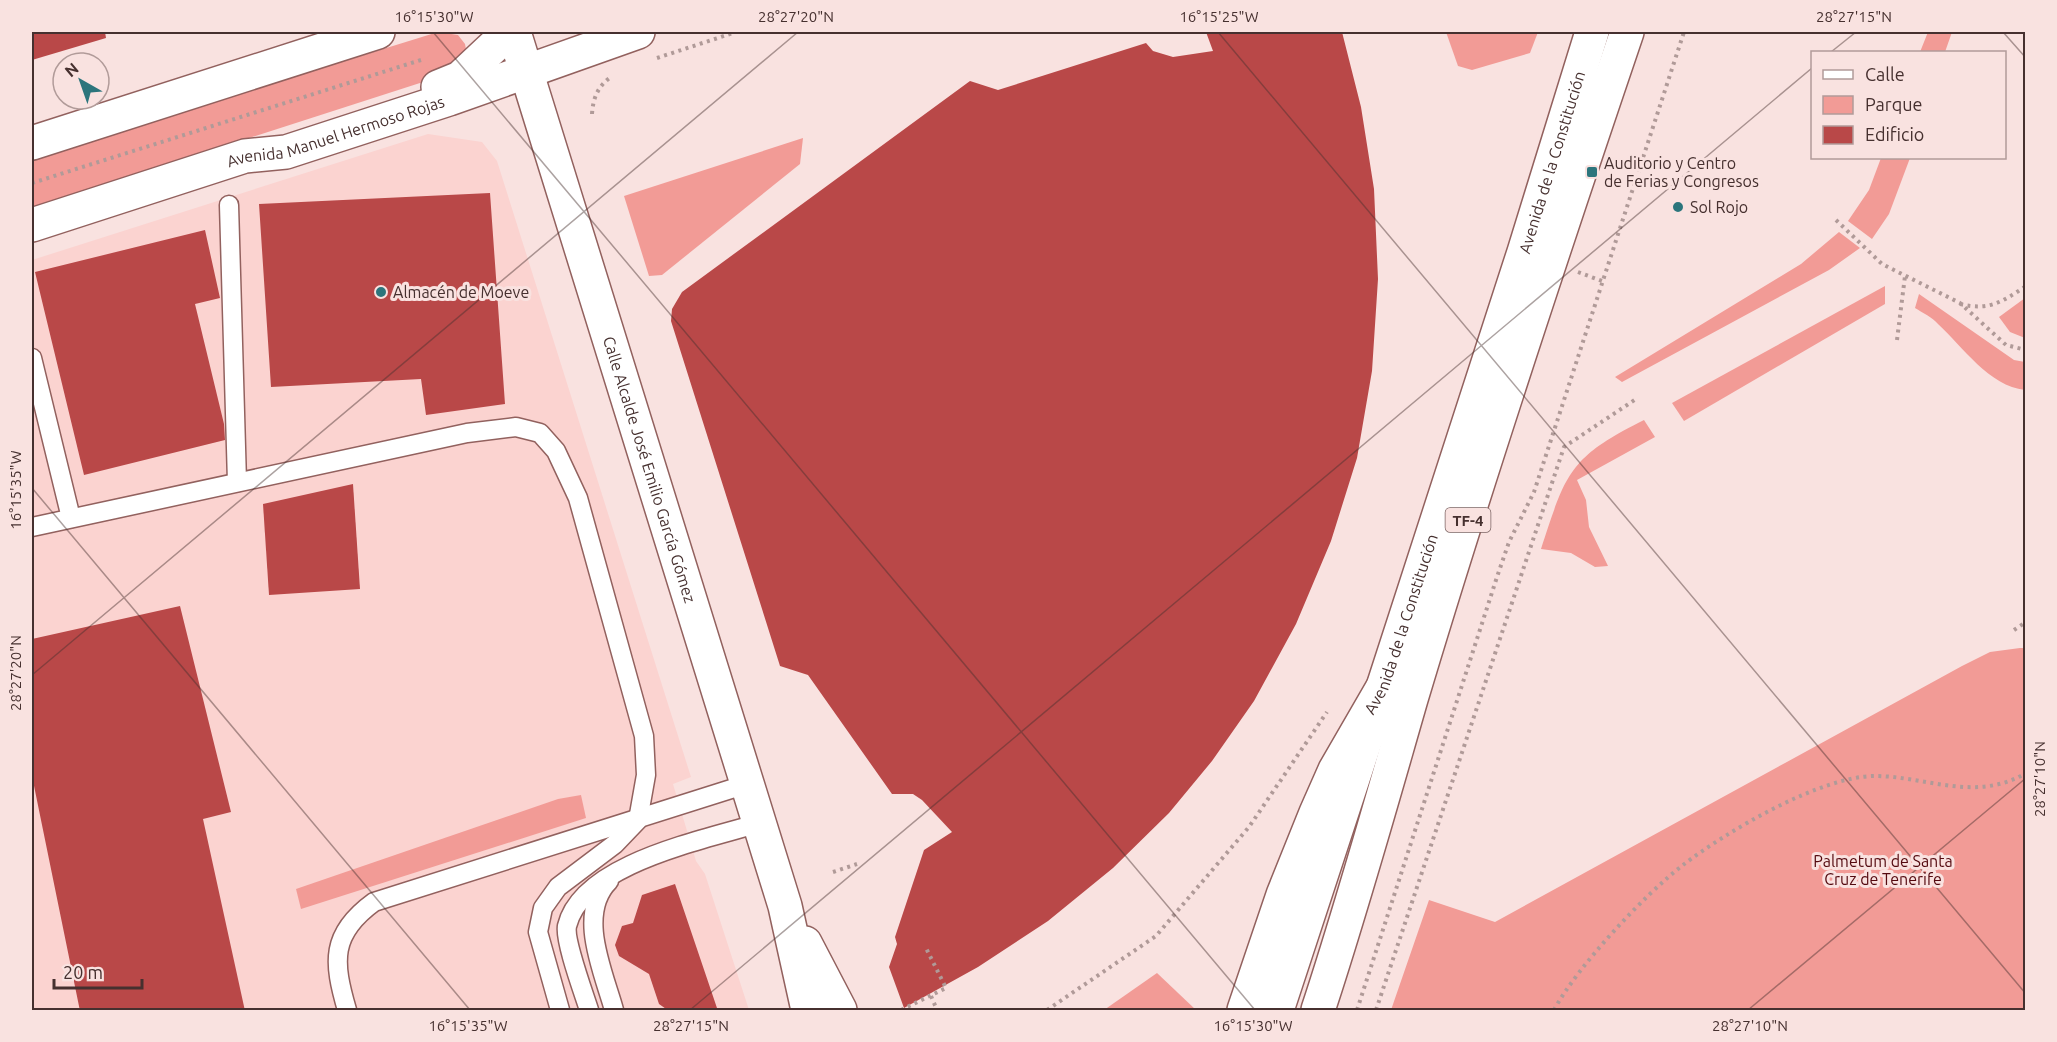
<svg xmlns="http://www.w3.org/2000/svg" width="2057" height="1042" font-family="Ubuntu,sans-serif">
	<style>
		.built { fill: #fbd3d0 }
		.green { fill: #f29b96 }
		.building { fill: #b94848 }
		.lines { fill: none; stroke-linecap: round; stroke-linejoin: round }
		.lane-casing { stroke: #92615e; stroke-width: 21 }
		.secondary-casing { stroke: #92615e; stroke-width: 36 }
		.primary-casing { stroke: #92615e; stroke-width: 36 }
		.highway-casing { stroke: #92615e; stroke-width: 36 }
		.path { stroke: #b09a98; stroke-width: 4; stroke-dasharray: 3 4.5; stroke-linecap: butt }
		.lane { stroke: #fff; stroke-width: 18 }
		.secondary { stroke: #fff; stroke-width: 33 }
		.primary { stroke: #fff; stroke-width: 33 }
		.highway { stroke: #fff; stroke-width: 33 }
		.ticks { fill: none; stroke: #46302f; stroke-width: 1.5; stroke-opacity: 0.45 }
		.poi-dot { fill: #2c757c; stroke: #f9e2e0; stroke-width: 2 }
		.labels { text-anchor: middle; dominant-baseline: central; stroke-width: 6; stroke-linejoin: round; paint-order: stroke }
		.shield { fill: #f9e2e0; stroke: #7c6564; stroke-width: 1.5 }
		.shield-label { font-size: 15px; font-weight: bold; fill: #46302f }
		.street-label { font-size: 16px; fill: #46302f; stroke: #f9e2e0 }
		.poi-label { font-size: 16px; fill: #46302f; stroke: #f9e2e0; text-anchor: start }
		.park-label { font-size: 16px; fill: #54090f; stroke: #f9e2e0 }
		.neatline { fill: none; stroke: #46302f; stroke-width: 2 }
		.ticks-label { font-size: 15px; text-anchor: middle; fill: #46302f }
	</style>
	<rect width="100%" height="100%" fill="#f9e2e0"/>
	<polygon class="built" points="428,134 482,142 497,161 691,777 673,784 696,861 705,874 749,1010 32,1010 32,260"/>
	<g class="green">
		<polygon points="438,32 458,35 465,44 467,55 451,73 32,208 32,158"/>
		<polygon points="1446,32 1538,32 1530,53 1472,70 1458,66"/>
		<polygon points="1928,32 1952,32 1945,52 1920,52"/>
		<polygon points="803,138 800,164 662,275 649,276 624,196"/>
		<polygon points="1881,158 1910,158 1889,214 1872,239 1848,221 1869,190"/>
		<polygon points="1839,232 1860,248 1829,270 1622,382 1615,377 1801,264"/>
		<polygon points="1885,286 1885,304 1684,421 1672,403"/>
		<path d="M1919,294L2014,360L2025,362V390C1989,386 1963,347 1938,324C1932,317 1923,313 1915,308Z"/>
		<polygon points="2025,298 2025,338 2010,332 1999,317"/>
		<path d="M1644,420L1655,437L1577,480L1586,500L1589,527L1608,566L1595,567L1571,553L1541,549C1566,472 1570,457 1644,420Z"/>
		<polygon points="2020,648 2026,648 2025,1010 1391,1010 1429,900 1495,922 1962,666 1990,652"/>
		<polygon points="581,795 586,818 301,909 296,889 558,799"/>
		<polygon points="1157,973 1196,1010 1104,1010"/>
	</g>
	<g class="building">
		<polygon points="32,32 105,32 106,38 32,60"/>
		<polygon points="1206,32 1342,32 1361,107 1374,189 1378,279 1372,371 1357,458 1331,541 1296,624 1254,701 1212,761 1169,813 1113,868 1048,921 978,967 904,1008 889,967 897,944 895,937 924,850 952,832 922,800 913,794 892,794 808,675 780,666 671,321 672,309 682,292 970,81 998,90 1146,43 1153,51 1173,57 1213,51"/>
		<polygon points="490,193 505,404 426,415 421,379 271,387 259,204"/>
		<polygon points="205,230 220,298 195,304 224,424 225,440 84,475 35,272"/>
		<polygon points="353,484 360,589 269,595 263,504"/>
		<polygon points="180,606 231,812 203,819 245,1011 80,1011 32,776 32,639"/>
		<polygon points="675,884 718,1011 669,1011 659,1004 649,974 619,956 615,945 622,926 633,923 642,895"/>
	</g>
	<g class="lines">
		<defs>
			<g id="lane">
				<polyline points="229,205 237,482"/>
				<polyline points="32,358 71,518"/>
				<polyline points="32,527 467,433 516,427 540,433 556,451 578,498 644,736 646,775 638,820 615,844 558,887 543,908 538,932 560,1010"/>
				<path d="M609,881C576,914 604,973 614,1010"/>
				<path d="M347,1010C333,962 330,934 374,902L747,784"/>
				<path d="M589,1010C584,994 564,940 567,926C582,863 705,840 759,823"/>
			</g>
			<g id="secondary">
				<path id="s1" d="M514,32L785,906L808,1010"/>
				<polyline points="438,87 460,78 509,32"/>
				<polyline points="32,143 378,32"/>
				<path id="s2" d="M32,225L245,156L286,152L449,99L638,32"/>
				<polyline points="805,943 840,1010"/>
			</g>
			<g id="primary">
				<path id="s3" d="M1244,1010L1283,895L1316,813L1335,770L1383,687L1524,252L1592,32"/>
				<path d="M1318,1010C1352,907 1381,803 1411,699C1478,475 1552,253 1627,32"/>
			</g>
			<polyline id="highway" points="1277,1010 1383,687"/>
		</defs>
		<use href="#lane" class="lane-casing"/>
		<use href="#secondary" class="secondary-casing"/>
		<use href="#primary" class="primary-casing"/>
		<use href="#highway" class="highway-casing"/>
		<g class="path">
			<polyline points="657,58 736,32"/>
			<path d="M592,114C593,98 598,86 611,77"/>
			<polyline points="32,183 421,60"/>
			<polyline points="1836,220 1882,264 1960,303 2006,345 2026,350"/>
			<polyline points="1578,272 1602,281"/>
			<path d="M1960,304C1989,311 2002,302 2026,286"/>
			<polyline points="1897,340 1905,276"/>
			<polyline points="2014,630 2026,622"/>
			<polyline points="833,872 857,864"/>
			<polyline points="931,996 937,1010"/>
			<polyline points="901,1010 946,988 925,946"/>
			<polyline points="1047,1010 1156,936 1249,827 1327,712"/>
			<polyline points="1357,1010 1497,577 1509,542 1534,492 1684,32"/>
			<polyline points="1376,1010 1564,447 1636,399"/>
			<path d="M1554,1010C1577,967 1644,895 1683,865C1726,832 1820,776 1875,776C1925,776 1976,803 2026,773"/>
		</g>
		<use href="#lane" class="lane"/>
		<use href="#secondary" class="secondary"/>
		<use href="#primary" class="primary"/>
		<use href="#highway" class="highway"/>
	</g>
	<path class="ticks" d="M433,32L1255,1010M1218,32L2026,994M2003,32L2026,58M1831,52L1856,32M32,488L470,1010M32,675L798,32M690,1010L1812,68M1748,1010L2026,778"/>
	<g class="poi-dot">
		<rect x="1586" y="166" width="12" height="12" rx="3"/>
		<circle cx="1678" cy="207" r="6"/>
		<circle cx="381" cy="292" r="6"/>
	</g>
	<g class="labels">
		<rect class="shield" x="1445.5" y="508" width="45" height="24" rx="4.5"/>
		<g class="shield-label">
			<text x="1468" y="520">TF-4</text>
		</g>
		<g class="street-label">
			<text stroke="none"><textPath href="#s2" startOffset="318">Avenida Manuel Hermoso Rojas</textPath></text>
			<text stroke="none"><textPath href="#s3" startOffset="904">Avenida de la Constitución</textPath></text>
			<text stroke="none"><textPath href="#s1" startOffset="458">Calle Alcalde José Emilio García Gómez</textPath></text>
			<text stroke="none"><textPath href="#s3" startOffset="418">Avenida de la Constitución</textPath></text>
		</g>
		<g class="poi-label">
			<text x="1604" y="163">Auditorio y Centro<tspan x="1604" dy="18">de Ferias y Congresos</tspan></text>
			<text x="1690" y="207">Sol Rojo</text>
			<text x="393" y="292">Almacén de Moeve</text>
		</g>
		<g class="park-label">
			<text x="1883" y="861">Palmetum de Santa<tspan x="1883" dy="18">Cruz de Tenerife</tspan></text>
		</g>
	</g>
	<rect width="2057" height="1042" fill="none" stroke="#f9e2e0" stroke-width="66"/>
	<rect x="1811" y="51" width="195" height="108" fill="#f9e2e0" stroke="#b19b99" stroke-width="1.5"/>
	<rect x="1823" y="70" width="30" height="9" fill="#ffffff" stroke="#b19b99" stroke-width="1.5"/>
	<text x="1865" y="81" font-size="18" fill="#46302f">Calle</text>
	<rect x="1823" y="96" width="30" height="18" fill="#f29b96" stroke="#b19b99" stroke-width="1.5"/>
	<text x="1865" y="111" font-size="18" fill="#46302f">Parque</text>
	<rect x="1823" y="126" width="30" height="18" fill="#b94848" stroke="#b19b99" stroke-width="1.5"/>
	<text x="1865" y="141" font-size="18" fill="#46302f">Edificio</text>
	<g transform="translate(81 81) rotate(320)"><circle r="28" fill="#f9e2e0" stroke="#b19b99" stroke-width="1.5"/>
	<path d="M0-4.5L10 22L0 15L-10 22Z" fill="#2c757c"/>
	<text y="-9" font-size="16" font-weight="bold" text-anchor="middle" fill="#46302f">N</text>
	</g>
	<path d="M54 979v9h88v-9" fill="none" stroke="#46302f" stroke-width="3"/>
	<text x="63" y="979" font-size="18" fill="#46302f" stroke="#f9e2e0" stroke-width="4.5" paint-order="stroke">20 m</text>
	<rect x="33" y="33" width="1991" height="976" class="neatline"/>
	<g class="ticks-label">
		<text x="434" y="22">16°15'30"W</text>
		<text x="796" y="22">28°27'20"N</text>
		<text x="1219" y="22">16°15'25"W</text>
		<text x="1854" y="22">28°27'15"N</text>
		<text transform="translate(16 490) rotate(-90)" y="5">16°15'35"W</text>
		<text transform="translate(16 673) rotate(-90)" y="5">28°27'20"N</text>
		<text transform="translate(2040 779) rotate(-90)" y="5">28°27'10"N</text>
		<text x="468" y="1031">16°15'35"W</text>
		<text x="691" y="1031">28°27'15"N</text>
		<text x="1253" y="1031">16°15'30"W</text>
		<text x="1750" y="1031">28°27'10"N</text>
	</g>
</svg>
